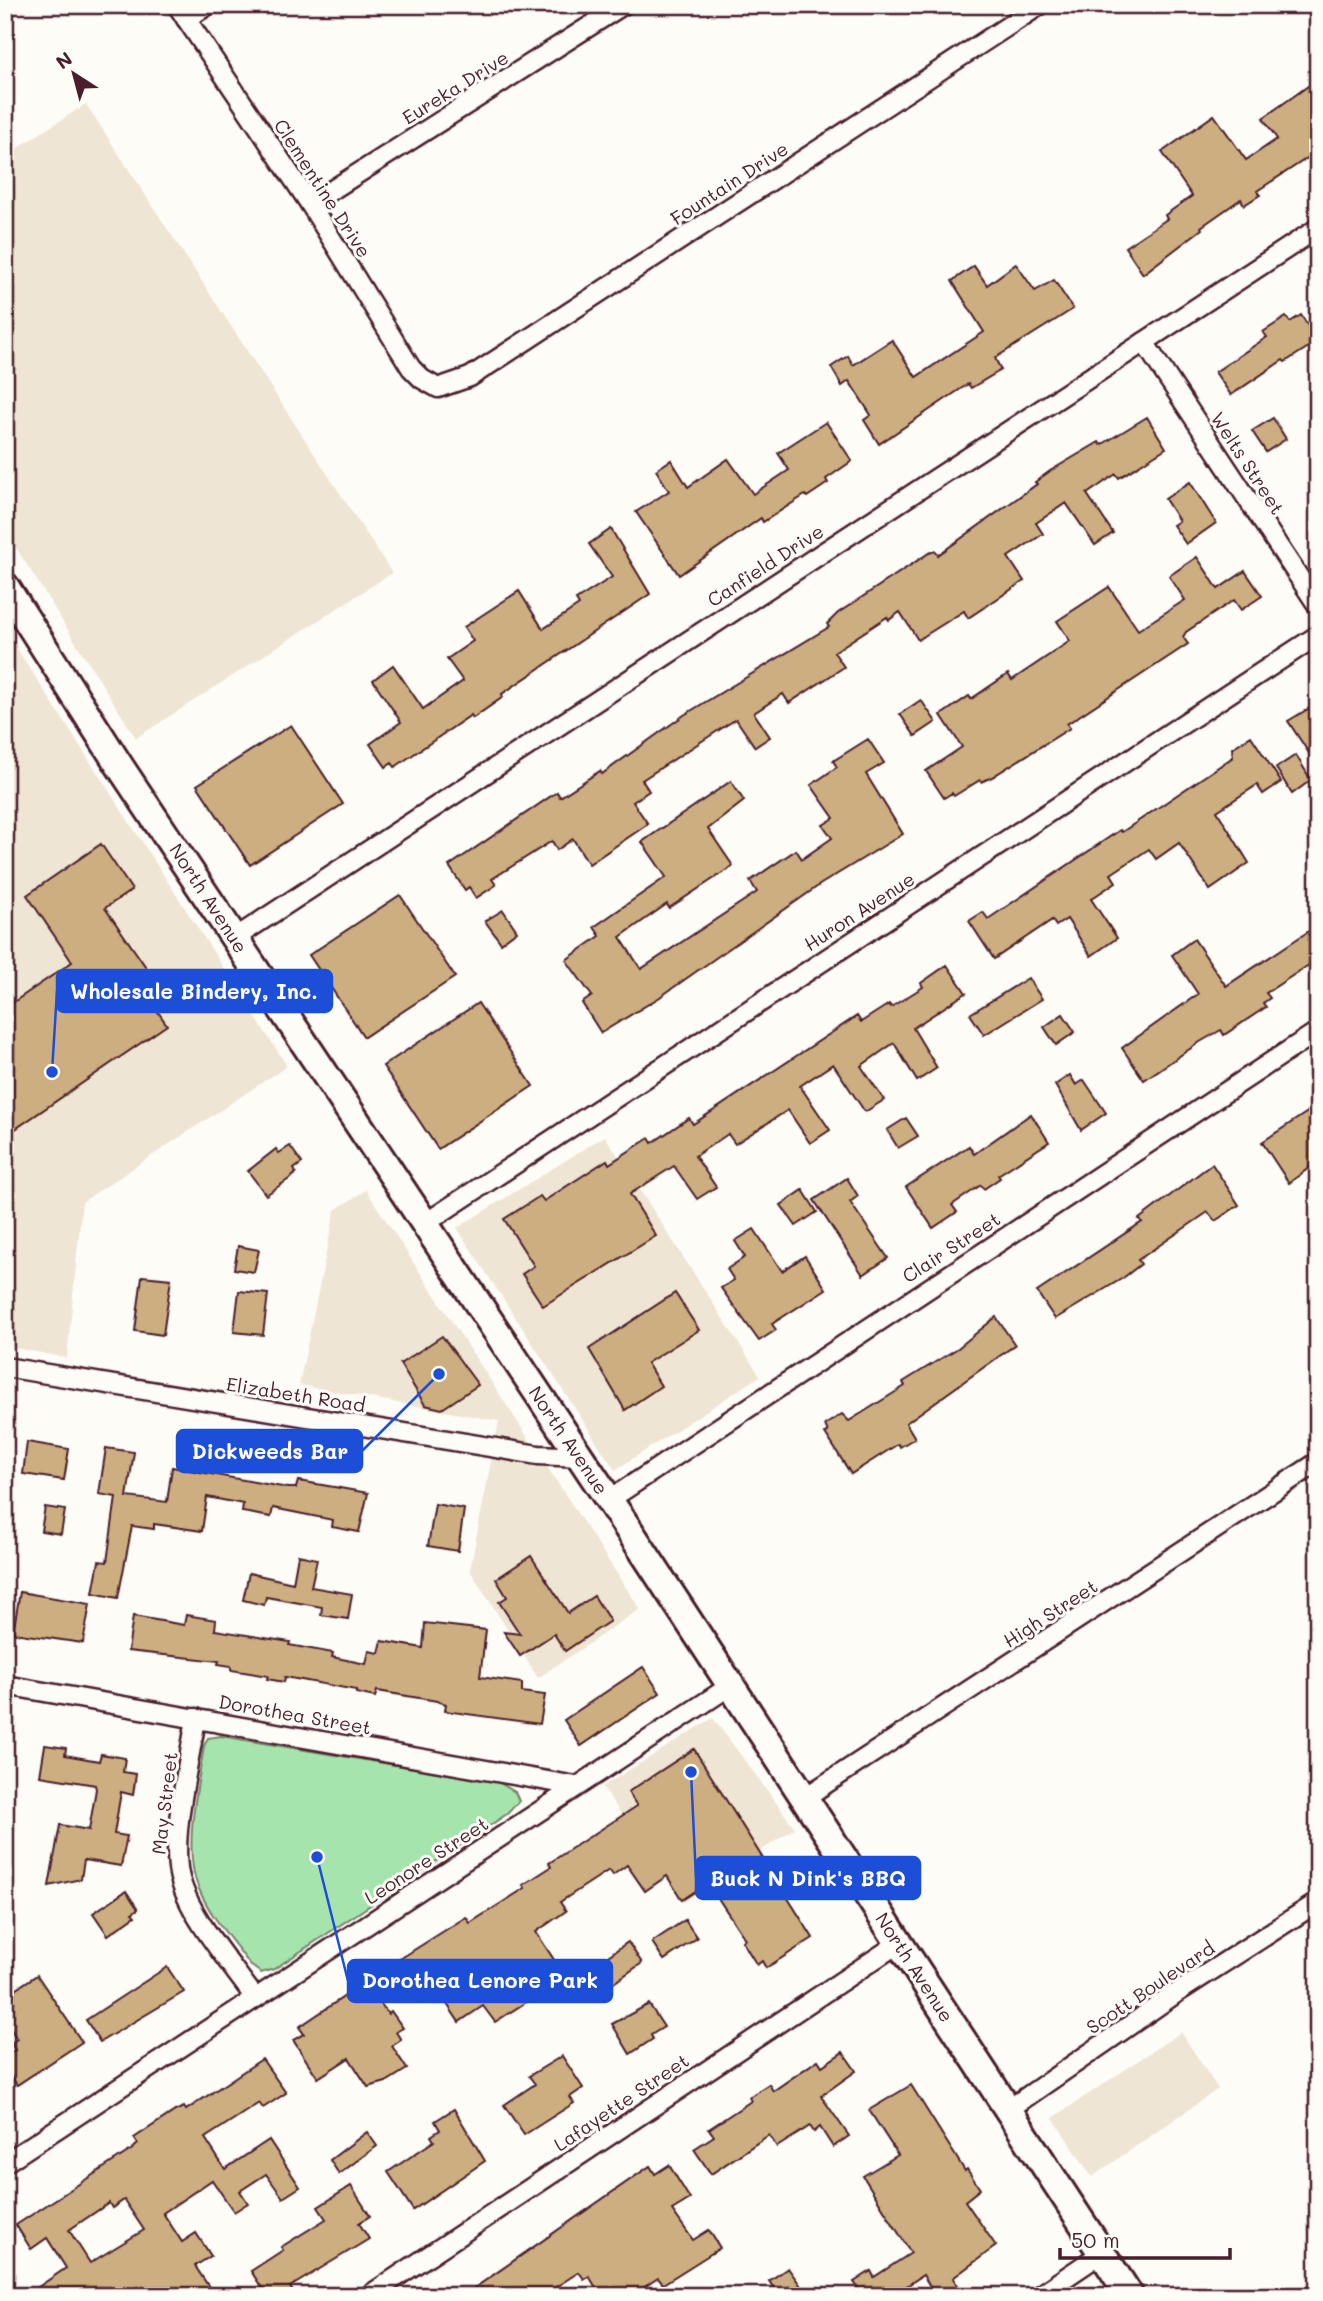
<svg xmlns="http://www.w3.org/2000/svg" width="1323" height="2301" font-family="Mali,sans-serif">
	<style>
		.built { fill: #efe5d4 }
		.green { fill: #a5e5ad; stroke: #78826c; stroke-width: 2 }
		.building { fill: #cdae81; stroke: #4a1f2b; stroke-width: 2; fill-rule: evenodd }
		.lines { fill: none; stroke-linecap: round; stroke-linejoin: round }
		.street-casing { stroke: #4a1f2b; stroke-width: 23 }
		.secondary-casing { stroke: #4a1f2b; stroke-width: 32 }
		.street { stroke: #fdfcf7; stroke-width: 18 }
		.secondary { stroke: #fdfcf7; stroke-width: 26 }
		.labels { text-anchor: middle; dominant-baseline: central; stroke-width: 6; stroke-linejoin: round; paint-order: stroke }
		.street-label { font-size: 19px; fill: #4a1f2b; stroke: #fdfcf7 }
		.leader { fill: none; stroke: #1d4ed8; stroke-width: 2.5 }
		.callout-dot { fill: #1d4ed8; stroke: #fdfcf7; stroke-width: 2.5 }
		.callout { fill: #1d4ed8; stroke: #1d4ed8; stroke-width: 2.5 }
		.callout-label { font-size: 21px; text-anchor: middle; font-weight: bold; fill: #fff }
	</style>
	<rect width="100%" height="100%" fill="#fdfcf7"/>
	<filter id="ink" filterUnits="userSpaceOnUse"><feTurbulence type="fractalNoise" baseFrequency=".0143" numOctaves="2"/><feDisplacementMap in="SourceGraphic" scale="14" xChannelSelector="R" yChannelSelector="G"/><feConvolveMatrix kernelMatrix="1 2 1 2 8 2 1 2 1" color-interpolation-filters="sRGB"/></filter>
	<g filter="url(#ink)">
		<g class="built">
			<polygon points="86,104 392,573 136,738 5,530 5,156"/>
			<polygon points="5,630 287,1066 82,1202 67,1358 5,1346"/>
			<polygon points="605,1136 760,1376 615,1470 457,1228"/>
			<polygon points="366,1190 640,1609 538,1678 470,1570 499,1421 299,1385 335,1210"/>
			<polygon points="713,1718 795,1828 684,1902 602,1787"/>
			<polygon points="1181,2032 1218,2089 1092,2177 1053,2118"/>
		</g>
		<path class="green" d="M221,1736L498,1782L515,1792L519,1801L507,1814L274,1969L261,1973L250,1965C233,1941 210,1916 199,1889C182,1852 198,1786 204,1746L208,1738Z"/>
		<g class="building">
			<polygon points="1318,79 1318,151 1257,191 1260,195 1244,205 1241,199 1201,227 1202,229 1143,274 1125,247 1167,219 1165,215 1192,196 1162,152 1214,115 1246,160 1277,139 1263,118"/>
			<polygon points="1016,264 1035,291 1054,280 1073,309 995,358 1001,370 971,388 968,384 879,444 864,420 871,415 849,381 842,386 831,367 848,356 853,365 892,340 916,377 984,332 952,281 974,266 987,285"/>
			<polygon points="1301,315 1318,341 1285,362 1283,360 1231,395 1215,372 1267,337 1263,332 1286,317 1290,322"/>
			<polygon points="1147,417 1166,448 1119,478 1116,474 1087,494 1113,533 1095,545 1066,503 1036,523 1043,534 1008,557 1024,581 968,618 964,611 918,640 900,612 889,620 887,617 834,652 844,667 789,703 783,694 754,713 770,737 755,747 736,719 642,780 649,791 633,802 648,824 589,864 573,839 557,850 552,841 492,879 496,885 476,898 469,887 465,890 449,866 557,792 560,797 600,771 602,774 684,715 829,627 827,624 838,613 929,553 935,551 938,555 1037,484 1035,482 1050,471 1099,442 1101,445"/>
			<polygon points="1273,418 1286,439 1266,452 1252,431"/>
			<polygon points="826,422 852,461 826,479 828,483 807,497 805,495 763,522 761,518 679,575 636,512 669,491 656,470 671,460 688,487 728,459 753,494 789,470 778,453"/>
			<polygon points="1190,482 1216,523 1186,544 1173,525 1179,521 1165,499"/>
			<polygon points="611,529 650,594 502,694 503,697 473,718 471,715 395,767 392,763 386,767 370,744 401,722 373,680 393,665 423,709 463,681 447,659 473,641 464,627 519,591 543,629 579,605 576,600 612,577 589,544"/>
			<polygon points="1197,557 1218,589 1245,571 1262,596 1241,610 1234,600 1186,632 1183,637 1188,644 1067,724 1070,728 992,777 981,782 980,780 954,796 952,793 944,798 926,771 962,747 941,715 969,696 971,699 1008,674 1012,680 1070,641 1057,621 1109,587 1138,630 1185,600 1169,576"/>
			<polygon points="921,700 936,722 915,736 900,714"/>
			<polygon points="1318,703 1318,767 1288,721"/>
			<polygon points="291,725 343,804 250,865 197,785"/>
			<polygon points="1251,736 1281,782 1263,794 1257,785 1217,811 1249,863 1210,890 1179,843 1156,859 1149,849 1111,874 1116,882 1091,899 1117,938 1091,956 1067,919 1056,926 1052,920 994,959 969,921 983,912 988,919 1120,830 1122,832 1233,757 1232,748"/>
			<polygon points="868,739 884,763 866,774 903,834 821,884 660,997 601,1033 582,1003 592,996 566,960 600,936 594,927 666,877 642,842 731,781 744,801 708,829 733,866 669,908 667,904 620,937 641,969 757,892 750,881 796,850 802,859 832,838 823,825 834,818 811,785 837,767 833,761"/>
			<polygon points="1296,755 1311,780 1292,794 1276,768"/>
			<polygon points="101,844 132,890 105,908 150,973 137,981 167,1025 5,1136 5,1008 72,962 27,895"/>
			<polygon points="400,895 455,977 364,1037 309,955"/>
			<polygon points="503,910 517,931 501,943 485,921"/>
			<polygon points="1318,925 1318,959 1266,993 1270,998 1263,1003 1266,1007 1224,1035 1221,1030 1200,1042 1144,1080 1122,1048 1198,994 1172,955 1194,939 1226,986"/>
			<polygon points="947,965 966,993 913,1028 937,1068 917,1081 894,1043 861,1066 884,1100 865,1112 833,1064 800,1086 830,1130 810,1143 788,1110 735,1144 728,1134 695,1156 716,1187 697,1199 674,1166 630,1194 656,1236 543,1306 522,1274 534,1266 504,1219 540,1196 544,1201 607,1160 609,1164 649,1138 652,1143 689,1118 693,1124 857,1016 861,1022 889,1004 891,1007 923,987 921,983"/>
			<polygon points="1028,978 1042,999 984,1035 970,1014"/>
			<polygon points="478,1003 533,1086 438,1149 383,1066"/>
			<polygon points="1063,1014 1075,1032 1056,1045 1044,1027"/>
			<polygon points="1070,1075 1076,1085 1084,1080 1106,1113 1081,1130 1055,1085"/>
			<polygon points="1318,1105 1318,1161 1289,1183 1262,1142"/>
			<polygon points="1031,1114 1049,1142 998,1175 1000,1178 984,1189 981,1185 952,1205 957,1212 933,1228 906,1187 969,1146 974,1154"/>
			<polygon points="906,1118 918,1136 898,1148 887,1130"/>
			<polygon points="290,1146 302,1163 294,1169 296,1173 292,1177 266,1195 248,1171 276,1149 279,1153"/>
			<polygon points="1212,1164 1239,1205 1215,1221 1208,1212 1138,1260 1141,1264 1123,1278 1055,1319 1037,1292 1142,1222 1139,1219"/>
			<polygon points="847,1178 858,1196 850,1202 888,1258 863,1275 814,1200"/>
			<polygon points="803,1190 817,1212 796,1226 781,1205"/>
			<polygon points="754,1229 782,1271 805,1256 826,1289 772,1324 776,1330 759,1341 721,1288 734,1280 727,1269 745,1257 735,1241"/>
			<polygon points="238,1246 259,1250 254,1272 234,1269"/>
			<polygon points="142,1276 171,1279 163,1335 135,1331"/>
			<polygon points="239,1291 268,1294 263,1335 234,1332"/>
			<polygon points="675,1293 699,1330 647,1363 661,1386 625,1410 589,1349"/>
			<polygon points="996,1317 1015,1345 906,1423 915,1438 900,1447 898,1444 851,1474 825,1433 828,1432 825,1425 842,1414 849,1421 905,1386 903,1382 958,1348"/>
			<polygon points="442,1336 478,1385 442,1409 425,1405 400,1364"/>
			<polygon points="27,1442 69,1449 64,1480 23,1474"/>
			<polygon points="106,1448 134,1452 127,1497 167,1502 172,1467 288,1488 296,1488 298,1481 340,1488 368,1493 359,1532 332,1527 333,1520 273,1508 271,1517 242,1512 243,1504 207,1497 202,1531 154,1524 154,1529 132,1526 118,1598 93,1593 99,1561 107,1562 116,1497 99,1494"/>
			<polygon points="435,1504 464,1509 458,1551 428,1546"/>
			<polygon points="45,1507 65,1510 61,1534 41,1531"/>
			<polygon points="298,1555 317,1559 311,1587 352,1594 348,1619 321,1615 322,1607 266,1597 264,1605 243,1600 249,1573 293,1583"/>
			<polygon points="531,1556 568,1613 594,1596 610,1621 565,1651 554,1634 520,1656 504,1632 520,1634 499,1602 507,1597 496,1579"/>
			<polygon points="20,1592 90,1604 83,1643 13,1633"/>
			<polygon points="186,1615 216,1620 215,1630 290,1642 289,1645 333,1653 332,1657 366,1664 369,1651 379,1653 382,1641 423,1648 425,1623 486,1630 480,1677 522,1683 522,1692 545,1695 540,1724 445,1711 446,1704 437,1701 377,1691 375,1697 356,1693 356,1690 285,1677 284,1682 267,1679 268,1676 231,1670 231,1666 218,1664 219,1661 128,1651 133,1616 184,1625"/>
			<polygon points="643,1667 660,1693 581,1746 564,1720"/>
			<polygon points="45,1745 66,1748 65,1755 99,1761 101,1754 125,1758 123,1772 136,1774 133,1795 121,1792 114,1834 127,1836 121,1866 84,1860 81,1879 49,1886 60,1825 89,1830 96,1789 95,1785 40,1776"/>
			<polygon points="694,1749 813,1938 766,1968 762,1961 757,1965 742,1941 745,1939 708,1883 682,1900 667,1876 645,1891 627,1865 613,1875 609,1870 560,1902 566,1911 536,1932 562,1972 528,1994 531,1999 495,2022 483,2006 459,2022 439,1992 421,2003 395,1962 466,1917 470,1923 525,1888 523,1885 551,1867 549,1863 637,1806 628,1792"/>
			<polygon points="126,1891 138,1909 132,1913 135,1916 108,1935 93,1913"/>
			<polygon points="685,1920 697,1938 664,1960 652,1942"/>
			<polygon points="628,1942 642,1963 612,1984 598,1963"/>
			<polygon points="167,1967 184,1992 100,2042 86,2020"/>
			<polygon points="37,1975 82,2042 17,2085 5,2067 5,2057 15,2050 11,2043 17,2039 5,2020 5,1996"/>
			<polygon points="366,1982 388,2014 391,2011 403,2028 396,2032 401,2040 392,2046 407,2069 386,2082 368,2087 349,2058 318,2078 293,2040 304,2034 299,2027"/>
			<polygon points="649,2004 664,2027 651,2035 653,2039 630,2054 612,2024"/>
			<polygon points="843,2052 856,2071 821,2096 849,2136 833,2147 820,2127 814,2132 810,2126 777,2147 769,2135 711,2174 694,2149 714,2136 709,2129 751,2101 749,2097 769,2084 773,2091 818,2060 822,2066"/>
			<polygon points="562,2056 583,2088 570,2097 574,2103 524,2135 504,2105 535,2084 529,2076"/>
			<path d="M262,2059L286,2093L263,2108L259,2103L205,2138L225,2169L269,2140L300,2187L283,2198L266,2174L240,2191L248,2203L234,2212L212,2180L163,2213L182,2242L196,2233L211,2256L195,2266L215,2296H25L66,2268L47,2238L31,2249L16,2225L131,2150L138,2144L134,2138L175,2111L184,2107L186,2110ZM124,2200L144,2230L90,2263L69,2230L109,2203L112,2208Z"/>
			<polygon points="911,2085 965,2171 967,2169 980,2189 965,2201 996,2246 953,2278 958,2287 945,2296 936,2296 923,2275 892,2296 846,2296 858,2288 854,2282 871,2271 874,2277 911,2253 863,2176 898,2155 869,2110"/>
			<polygon points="454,2109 485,2161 413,2210 388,2172 434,2141 431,2136 440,2130 435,2121"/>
			<polygon points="367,2132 377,2146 339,2174 330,2160"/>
			<polygon points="669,2165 690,2199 672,2210 693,2240 709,2230 720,2248 663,2284 658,2278 631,2296 601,2296 589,2276 584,2279 579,2272 542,2296 463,2296 650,2166 655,2174"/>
			<polygon points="351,2186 370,2216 359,2223 369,2239 290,2287 296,2296 267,2296 251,2271 283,2250 281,2247 326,2219 318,2207"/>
			<polygon points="788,2268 803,2289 793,2296 779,2296 769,2281"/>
		</g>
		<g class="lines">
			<defs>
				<g id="street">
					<polyline points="177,5 310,204 411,368 422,379 438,388 470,377 1040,5"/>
					<polyline points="186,19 208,5"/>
					<polyline points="310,204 623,5"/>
					<polyline points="1144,342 1318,606"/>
					<polyline points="235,938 1318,228"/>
					<polyline points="424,1224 1318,635"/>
					<polyline points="5,1367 538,1455 581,1457"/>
					<polyline points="609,1500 1318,1031"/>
					<polyline points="5,1685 576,1786"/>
					<path d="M196,1718C190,1760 171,1833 179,1874C187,1914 231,1964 255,1998"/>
					<polyline points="804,1798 1318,1462"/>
					<polyline points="1009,2109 1175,1994 1318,1902"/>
					<polyline points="5,2163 730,1686"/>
					<polyline points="368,2296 899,1943"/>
					<polyline points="1038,2296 1102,2253"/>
				</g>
				<polyline id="secondary" points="5,586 121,768 633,1536 1130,2296"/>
			</defs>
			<use href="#street" class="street-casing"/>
			<use href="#secondary" class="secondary-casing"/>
			<use href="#street" class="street"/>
			<use href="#secondary" class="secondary"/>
		</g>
	</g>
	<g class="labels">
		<g class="street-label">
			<text transform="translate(455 87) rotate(-32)">Eureka Drive</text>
			<text transform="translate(729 183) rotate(-33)">Fountain Drive</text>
			<text transform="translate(323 188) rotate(57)">Clementine Drive</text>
			<text transform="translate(1248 463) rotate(57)">Welts Street</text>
			<text transform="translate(765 565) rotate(-33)">Canfield Drive</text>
			<text transform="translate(209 898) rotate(57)">North Avenue</text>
			<text transform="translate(859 911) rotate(-33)">Huron Avenue</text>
			<text transform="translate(951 1247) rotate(-33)">Clair Street</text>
			<text transform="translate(296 1394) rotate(9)">Elizabeth Road</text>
			<text transform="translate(569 1440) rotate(56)">North Avenue</text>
			<text transform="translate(1050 1613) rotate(-33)">High Street</text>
			<text transform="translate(295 1714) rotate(10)">Dorothea Street</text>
			<text transform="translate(164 1803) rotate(-83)">May Street</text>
			<text transform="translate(426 1860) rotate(-33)">Leonore Street</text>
			<text transform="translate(915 1967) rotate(57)">North Avenue</text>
			<text transform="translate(1150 1987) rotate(-34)">Scott Boulevard</text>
			<text transform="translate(621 2102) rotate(-34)">Lafayette Street</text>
		</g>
	</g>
	<path class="leader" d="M52 1072L57 991M439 1374L362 1451M691 1772L696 1878M317 1857L348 1981"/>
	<g class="callout-dot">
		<circle cx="52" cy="1072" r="7"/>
		<circle cx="439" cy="1374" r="7"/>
		<circle cx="691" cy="1772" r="7"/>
		<circle cx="317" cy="1857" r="7"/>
	</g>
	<g class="callout">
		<rect x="57" y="970" width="275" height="42" rx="7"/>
		<rect x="177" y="1430" width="185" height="42" rx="7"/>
		<rect x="696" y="1857" width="224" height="42" rx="7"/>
		<rect x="348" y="1960" width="264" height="42" rx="7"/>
	</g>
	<g class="callout-label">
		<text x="194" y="999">Wholesale Bindery, Inc.</text>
		<text x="270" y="1459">Dickweeds Bar</text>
		<text x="808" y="1886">Buck N Dink's BBQ</text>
		<text x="480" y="1988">Dorothea Lenore Park</text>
	</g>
	<rect width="1323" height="2301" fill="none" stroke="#fdfcf7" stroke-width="28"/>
	<rect x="14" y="14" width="1295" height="2273" fill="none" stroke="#4a1f2b" stroke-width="2.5" filter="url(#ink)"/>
	<g transform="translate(74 74) rotate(324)" stroke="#fdfcf7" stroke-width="5" paint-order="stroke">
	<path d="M0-5L12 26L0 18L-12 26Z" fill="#4a1f2b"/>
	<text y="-10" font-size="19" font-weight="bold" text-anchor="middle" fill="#4a1f2b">N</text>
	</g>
	<path d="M1060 2248v10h170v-10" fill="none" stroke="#4a1f2b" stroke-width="3.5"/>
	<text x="1071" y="2248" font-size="21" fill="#4a1f2b" stroke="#fdfcf7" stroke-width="5" paint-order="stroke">50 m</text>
</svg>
